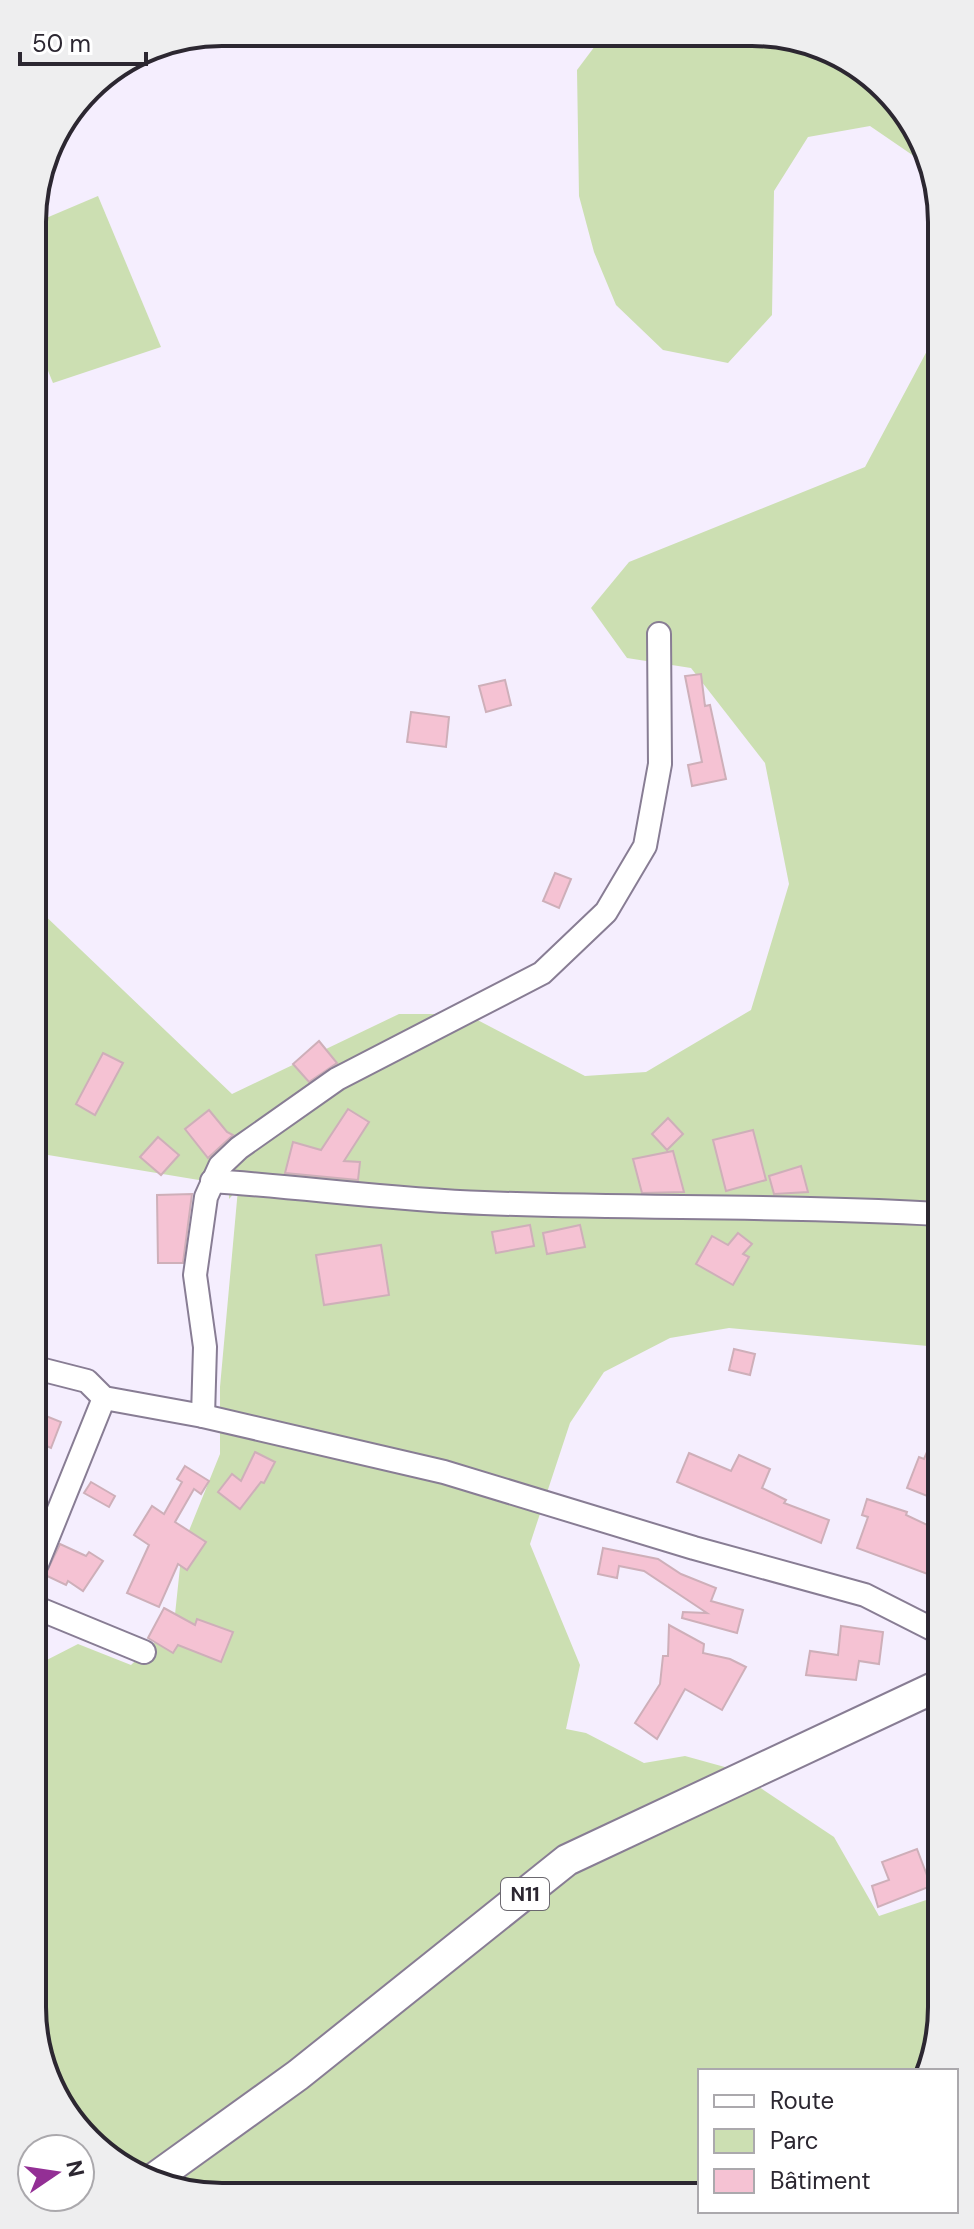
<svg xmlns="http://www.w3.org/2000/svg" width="974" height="2229" font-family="'DM Sans',sans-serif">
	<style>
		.green { fill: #ccdfb2 }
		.building { fill: #f5c2d3; stroke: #ceafb9; stroke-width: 2 }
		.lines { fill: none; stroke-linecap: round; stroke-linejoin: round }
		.minor-casing { stroke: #887d94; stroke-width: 26 }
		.highway-casing { stroke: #887d94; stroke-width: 34 }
		.minor { stroke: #fff; stroke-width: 22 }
		.highway { stroke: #fff; stroke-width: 30 }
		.labels { text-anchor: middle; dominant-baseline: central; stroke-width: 7; stroke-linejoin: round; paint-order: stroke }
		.shield { fill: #fff; stroke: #6b686f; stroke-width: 2 }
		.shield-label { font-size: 20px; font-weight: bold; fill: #2c2731 }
		.rim { fill: none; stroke: #2c2731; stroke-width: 4 }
	</style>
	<rect width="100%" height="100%" fill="#f5eefe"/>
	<g class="green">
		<polygon points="604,34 788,36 877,80 935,173 935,194 924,163 870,126 808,137 774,191 772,315 728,363 663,350 616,305 594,252 579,196 577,70"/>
		<polygon points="98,196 161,347 53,383 33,334 32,224"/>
		<polygon points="936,334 939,1347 729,1328 670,1338 604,1372 570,1423 530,1544 580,1665 566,1729 586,1733 644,1763 685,1756 732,1769 834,1837 879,1916 941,1895 942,2020 920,2071 700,2071 700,2191 186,2193 97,2149 39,2056 37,1665 78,1644 131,1665 174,1624 182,1548 220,1454 220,1387 238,1189 229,1199 229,1185 36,1153 35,885 37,908 232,1094 399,1014 466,1014 585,1076 646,1072 751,1010 789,884 765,763 691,668 627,658 591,608 629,562 865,467"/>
	</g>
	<g class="building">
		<polygon points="701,674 705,706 710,705 726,779 692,786 688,765 702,762 685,676"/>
		<polygon points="505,680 511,705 486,712 479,686"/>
		<polygon points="411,712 449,717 446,747 407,742"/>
		<polygon points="555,873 571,879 559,908 543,901"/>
		<polygon points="319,1041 337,1063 309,1082 293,1064"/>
		<polygon points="103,1053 123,1063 95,1115 76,1104"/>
		<polygon points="348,1109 369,1122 344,1161 360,1162 358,1180 285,1173 293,1142 321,1150"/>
		<polygon points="209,1110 227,1132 233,1135 208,1158 185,1129"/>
		<polygon points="668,1118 683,1134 667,1150 652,1134"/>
		<polygon points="753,1130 766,1180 726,1191 713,1140"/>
		<polygon points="158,1137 179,1155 161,1175 140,1157"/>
		<polygon points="673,1151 684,1192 642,1193 633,1159"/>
		<polygon points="801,1166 808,1192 774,1194 769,1176"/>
		<polygon points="192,1194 183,1263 158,1263 157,1195"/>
		<polygon points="530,1225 534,1246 496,1253 492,1232"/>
		<polygon points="580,1225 585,1247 547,1254 543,1233"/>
		<polygon points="738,1233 752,1244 743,1254 749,1257 733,1285 696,1264 712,1236 728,1245"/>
		<polygon points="381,1245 389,1295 324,1305 316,1255"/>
		<polygon points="734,1349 755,1354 750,1375 729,1370"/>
		<polygon points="36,1412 61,1422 51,1448 37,1442"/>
		<polygon points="930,1445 940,1449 940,1501 907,1488 919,1457 924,1459"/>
		<polygon points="255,1452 275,1462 264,1483 261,1482 240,1509 218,1492 232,1474 241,1481"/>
		<polygon points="689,1453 731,1471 739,1455 770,1469 762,1488 786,1500 784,1503 829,1520 821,1543 677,1482"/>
		<polygon points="185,1466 209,1481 201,1494 194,1489 175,1522 206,1542 187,1570 178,1564 159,1607 127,1593 149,1545 134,1535 152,1506 164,1514 182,1482 177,1479"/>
		<polygon points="91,1482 115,1496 109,1507 84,1493"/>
		<polygon points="867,1499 907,1512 906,1515 940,1531 940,1555 933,1576 857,1548 868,1517 862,1515"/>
		<polygon points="60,1544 86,1556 89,1552 103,1561 83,1591 68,1581 66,1585 45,1575"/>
		<polygon points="603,1548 658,1559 681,1574 716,1588 711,1601 743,1610 737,1633 682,1618 683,1612 707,1613 644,1571 619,1566 617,1578 598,1574"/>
		<polygon points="164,1608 195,1625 197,1619 233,1632 221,1662 178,1645 173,1653 148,1638"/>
		<polygon points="669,1625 704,1644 703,1653 730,1659 746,1667 722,1710 685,1689 657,1739 635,1723 660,1684 663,1656 668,1656"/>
		<polygon points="841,1626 883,1632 879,1664 859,1661 856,1680 806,1675 810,1651 838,1655"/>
		<polygon points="917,1849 931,1886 878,1907 872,1886 889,1880 882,1862"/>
	</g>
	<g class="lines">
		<defs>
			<g id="minor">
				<path d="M212,1181C303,1187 394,1200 484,1203C636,1209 787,1205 939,1214"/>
				<polyline points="36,1368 87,1381 104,1398 203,1416 444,1472 694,1548 865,1595 940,1633"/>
				<polyline points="203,1416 205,1347 195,1275 206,1197 220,1166 239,1148 337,1079 542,973 606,912 645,846 660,764 659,634"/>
				<polyline points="37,1564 104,1398"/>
				<polyline points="37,1608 144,1652"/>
			</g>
			<polyline id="highway" points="155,2178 298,2075 567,1860 940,1685"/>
		</defs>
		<use href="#minor" class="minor-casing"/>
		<use href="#highway" class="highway-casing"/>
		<use href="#minor" class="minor"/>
		<use href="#highway" class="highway"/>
	</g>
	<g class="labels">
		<rect class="shield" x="501" y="1878" width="48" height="32" rx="6"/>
		<g class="shield-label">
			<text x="525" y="1894">N11</text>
		</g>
	</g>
	<path d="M0 0H974V2229H0ZM222 46H752A176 176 0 0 1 928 222V2007A176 176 0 0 1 752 2183H222A176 176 0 0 1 46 2007V222A176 176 0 0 1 222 46Z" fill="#eeeeef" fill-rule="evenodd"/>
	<path class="rim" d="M222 46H752A176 176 0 0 1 928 222V2007A176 176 0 0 1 752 2183H222A176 176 0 0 1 46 2007V222A176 176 0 0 1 222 46Z"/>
	<rect x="698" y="2069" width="260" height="144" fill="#ffffff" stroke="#aba9ad" stroke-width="2"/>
	<rect x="714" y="2095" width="40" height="12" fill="#ffffff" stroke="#aba9ad" stroke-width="2"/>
	<text x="770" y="2109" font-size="24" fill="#2c2731">Route</text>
	<rect x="714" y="2129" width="40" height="24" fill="#ccdfb2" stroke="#aba9ad" stroke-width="2"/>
	<text x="770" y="2149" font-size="24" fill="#2c2731">Parc</text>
	<rect x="714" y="2169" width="40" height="24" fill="#f5c2d3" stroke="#aba9ad" stroke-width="2"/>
	<text x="770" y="2189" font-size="24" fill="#2c2731">Bâtiment</text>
	<g transform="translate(56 2173) rotate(77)"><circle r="38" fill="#ffffff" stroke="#aba9ad" stroke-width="2"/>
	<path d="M0-6L14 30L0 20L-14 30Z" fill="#932f95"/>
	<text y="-12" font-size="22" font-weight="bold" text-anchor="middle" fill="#2c2731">N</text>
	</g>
	<path d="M20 52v12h126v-12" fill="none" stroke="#2c2731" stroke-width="4"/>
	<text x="32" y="52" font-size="24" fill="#2c2731" stroke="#ffffff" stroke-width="6" paint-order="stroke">50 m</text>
</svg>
